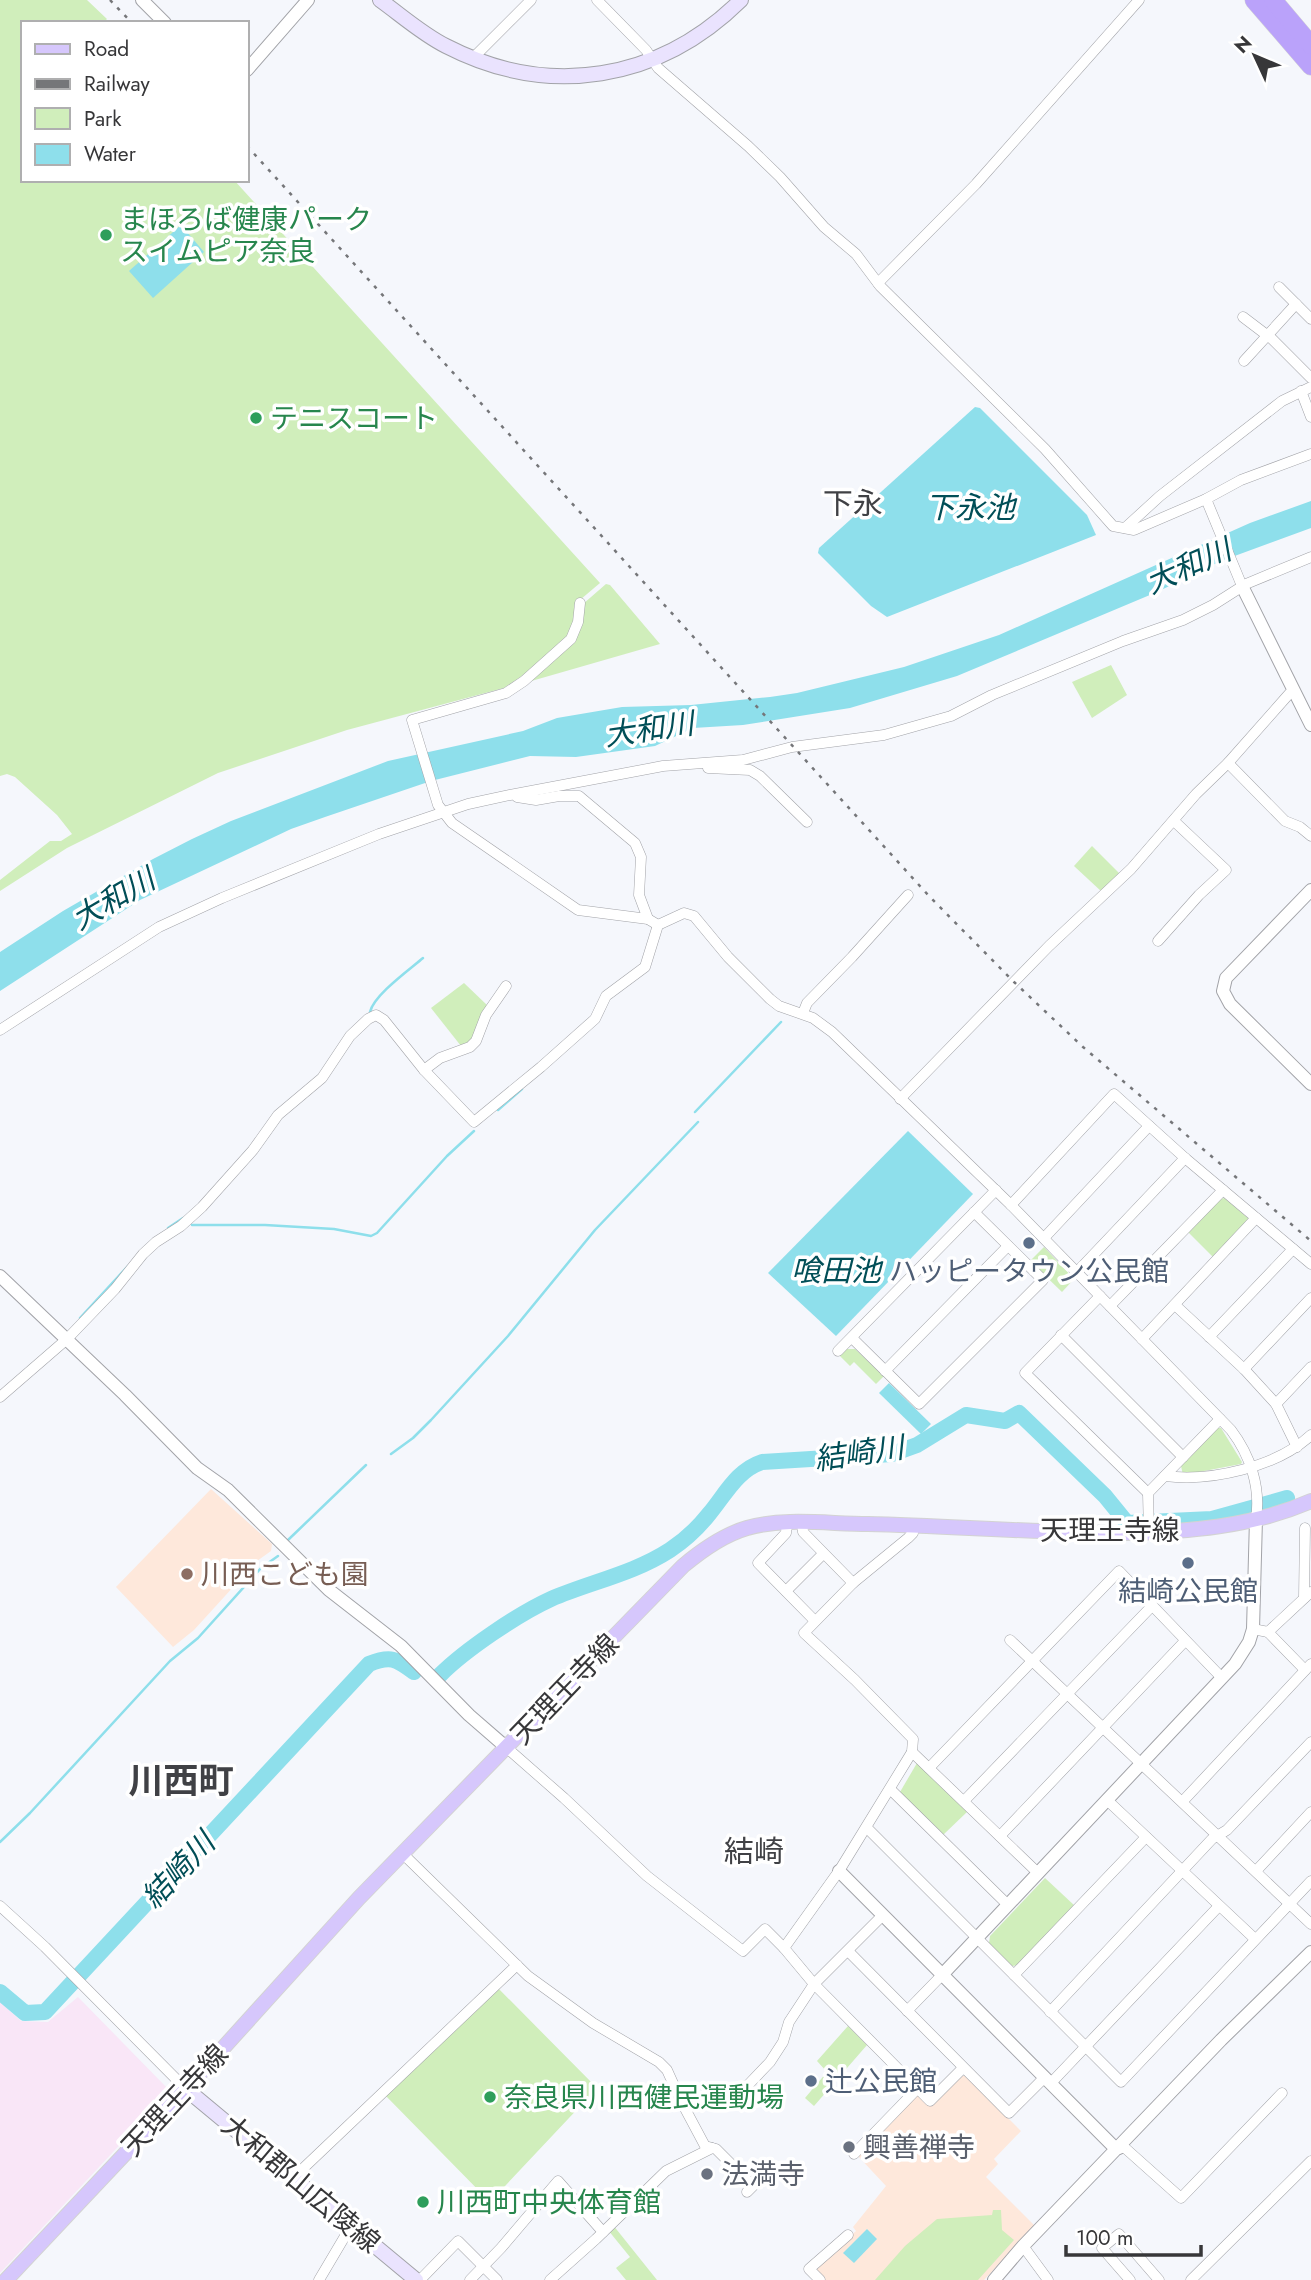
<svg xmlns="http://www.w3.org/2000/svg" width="1311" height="2280" font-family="Jost,'Noto Sans JP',sans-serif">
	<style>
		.industrial { fill: #f9e6f7 }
		.education { fill: #fee8db }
		.green { fill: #d0eebb }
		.water { fill: #8edfeb }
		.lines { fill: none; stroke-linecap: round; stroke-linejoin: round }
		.stream { stroke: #8edfeb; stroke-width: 2.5 }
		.river { stroke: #8edfeb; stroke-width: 16 }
		.minor-casing { stroke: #a2a3a8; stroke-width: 11 }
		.tertiary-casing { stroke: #a2a3a8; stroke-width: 14 }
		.secondary-casing { stroke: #a2a3a8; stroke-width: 16 }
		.primary-casing { stroke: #d3d3d3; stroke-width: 16 }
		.motorway-casing { stroke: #d3d3d3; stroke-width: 19 }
		.minor { stroke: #fff; stroke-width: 10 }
		.tertiary { stroke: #fff; stroke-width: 12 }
		.secondary { stroke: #eae3fe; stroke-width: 14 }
		.primary { stroke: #d6c7fc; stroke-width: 14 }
		.motorway { stroke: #baa2fa; stroke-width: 18 }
		.rail { stroke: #757679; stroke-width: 2.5; stroke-dasharray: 3.5 7; stroke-linecap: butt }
		.leisure-dot { fill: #2e9e5b; stroke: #fff; stroke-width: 2.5 }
		.service-dot { fill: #5c6f8a; stroke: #fff; stroke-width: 2.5 }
		.education-dot { fill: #8d6e63; stroke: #fff; stroke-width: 2.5 }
		.worship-dot { fill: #6b7280; stroke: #fff; stroke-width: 2.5 }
		.labels { text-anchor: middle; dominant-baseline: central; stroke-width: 7; stroke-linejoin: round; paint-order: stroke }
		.leisure-label { font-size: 28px; fill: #27864d; stroke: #fff; text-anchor: start }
		.service-label { font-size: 28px; fill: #4e5e75; stroke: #fff }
		.street-label { font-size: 28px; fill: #373739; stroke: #fff }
		.education-label { font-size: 28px; fill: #785e54; stroke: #fff; text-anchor: start }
		.worship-label { font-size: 28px; fill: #5b616d; stroke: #fff; text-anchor: start }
		.neighbourhood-label { font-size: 30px; fill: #404145; stroke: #fff }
		.water-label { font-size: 30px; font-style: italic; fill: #014e57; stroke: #fff }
		.district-label { font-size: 35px; font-weight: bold; fill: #404145; stroke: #fff }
	</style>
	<rect width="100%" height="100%" fill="#f5f7fc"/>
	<polygon class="industrial" points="78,1997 170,2091 0,2273 0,2002 21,2021 48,2022"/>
	<g class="education">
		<polygon points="211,1489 272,1544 271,1551 257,1561 194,1630 173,1647 116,1587"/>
		<polygon points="961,2076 966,2076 1021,2131 994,2159 998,2164 986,2177 1035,2226 984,2280 823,2280 815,2270 816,2267 856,2231 853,2227 886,2186 857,2155 915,2095 919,2095 930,2106"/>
	</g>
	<g class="green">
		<polygon points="0,0 87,0 107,19 103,23 23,23 23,180 234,180 600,583 574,605 575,613 571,632 539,665 504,688 347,730 218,773 67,848 0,891 0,880 50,841 61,841 72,834 57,815 15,777 7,774 0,776"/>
		<polygon points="606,584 610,585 660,644 528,682 574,642 582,626 583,604"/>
		<polygon points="1111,665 1127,695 1092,718 1072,682"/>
		<polygon points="1092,846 1121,875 1102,892 1074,866"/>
		<polygon points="464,983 488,1006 473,1041 461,1046 431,1008"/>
		<polygon points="1225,1198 1249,1219 1213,1257 1188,1232 1219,1199"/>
		<polygon points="1044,1247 1074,1279 1062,1292 1030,1261"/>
		<polygon points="845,1349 855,1349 884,1376 876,1384 854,1362 850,1366 839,1355"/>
		<polygon points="1216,1428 1221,1428 1242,1462 1241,1464 1183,1475 1181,1466"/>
		<polygon points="917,1763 967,1812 943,1835 900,1792"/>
		<polygon points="1045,1878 1075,1906 1019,1965 1012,1966 989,1943 990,1936"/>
		<polygon points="496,1986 602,2093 585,2101 490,2202 383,2093"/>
		<polygon points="848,2026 867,2045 814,2106 805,2098 827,2072 817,2061"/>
		<polygon points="993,2210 1001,2210 1002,2230 1014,2240 978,2280 875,2280 905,2246 937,2219 992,2215"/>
		<polygon points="613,2225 657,2280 626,2280 616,2268 630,2257 608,2230"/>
	</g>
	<g class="water">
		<polygon points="181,225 204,252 153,298 129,271"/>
		<polygon points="975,407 980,408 1087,515 1096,535 887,617 871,606 818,553 819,548"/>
		<polygon points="1311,501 1311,528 1221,561 1157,592 957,676 850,708 743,725 693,728 655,746 576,757 530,756 431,781 325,817 291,829 140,900 0,991 0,952 63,911 153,859 192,839 231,821 388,761 523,731 557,718 622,707 691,705 770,697 797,693 904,667 999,635 1250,523"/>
		<polygon points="908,1131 973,1194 836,1336 768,1273"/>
		<polygon points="889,1383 931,1424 921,1434 879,1393"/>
		<polygon points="867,2229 877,2239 854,2263 843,2253"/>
	</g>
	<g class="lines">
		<g class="stream">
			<path d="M370,1012C374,995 409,970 423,958"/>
			<polyline points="498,1110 522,1089"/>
			<polyline points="695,1112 781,1022"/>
			<polyline points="192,1225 265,1225 334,1229 371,1236 377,1233 447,1156 474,1131"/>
			<polyline points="168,1228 183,1218"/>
			<polyline points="80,1318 128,1266"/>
			<polyline points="391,1454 413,1438 431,1420 508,1336 595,1230 698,1122"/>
			<polyline points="288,1540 366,1465"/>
			<polyline points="0,1842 30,1813 170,1661 198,1638 261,1568 278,1556"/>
		</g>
		<g class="river">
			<path d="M440,1675C465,1650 518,1614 551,1599C590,1582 633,1574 670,1550C685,1540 698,1528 709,1514C725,1495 737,1470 762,1462L892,1454L917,1445L966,1415L1005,1421L1019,1413L1105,1496L1127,1523L1212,1519L1287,1498"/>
			<path d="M0,1992L25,2013L45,2012L369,1664C391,1655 396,1659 414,1672"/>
		</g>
		<defs>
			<g id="minor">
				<polyline points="597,0 646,50 658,68 748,146 780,177 824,227 856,254 880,286 1045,449 1113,526 1134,530 1206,499 1241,480 1311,454"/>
				<polyline points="473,58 531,0"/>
				<polyline points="878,283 976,184 1139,0"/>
				<polyline points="1279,287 1311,319"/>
				<polyline points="1243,317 1272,339 1311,378"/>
				<polyline points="1244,361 1296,304"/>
				<polyline points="1301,391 1311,417"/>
				<polyline points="1206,499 1242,586"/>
				<polyline points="1125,528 1160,496 1282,401 1311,387"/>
				<polyline points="580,603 578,622 571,639 524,681 506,693 412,720 438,805 452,823 578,910 648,919 658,925"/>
				<polyline points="1228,763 1285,821 1300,827 1311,836"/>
				<polyline points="708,768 750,770 760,776 807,822"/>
				<polyline points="517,797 536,800 559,796 579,796 635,843 641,857 639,895 648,919"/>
				<polyline points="1158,941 1199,895 1226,870 1174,821"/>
				<polyline points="803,1013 807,1003 852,957 908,895"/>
				<polyline points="0,1030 159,927 222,898 379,834 468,804 510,795 663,766 743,760 792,747 884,735 951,716 992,695 1123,641 1183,620 1213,605 1246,584 1311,557"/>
				<polyline points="424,1070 440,1058 470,1047 476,1041 486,1015 506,986"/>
				<polyline points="900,1099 1049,946 1131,869 1196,794 1228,763 1289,694 1294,692"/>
				<polyline points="1011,1205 1114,1094 1185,1158 1311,1264"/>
				<polyline points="1044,1238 1149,1126"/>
				<polyline points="1077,1272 1185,1158"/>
				<polyline points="1100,1296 1025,1373 1148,1493"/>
				<polyline points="1175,1305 1244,1369 1276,1404 1297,1447"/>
				<polyline points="1110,1306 1223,1190"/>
				<polyline points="1061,1335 1183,1457"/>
				<polyline points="1209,1337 1293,1249"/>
				<polyline points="852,1338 919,1404 1043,1280 974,1212"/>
				<polyline points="1142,1339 1256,1218"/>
				<polyline points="838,1351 996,1190"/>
				<polyline points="1244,1369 1311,1298"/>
				<polyline points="885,1371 1008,1246"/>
				<path d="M0,1397L67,1339L115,1289L143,1254L156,1242L181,1226L202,1207L253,1150L278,1115L322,1078L350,1036L368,1019L376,1015L384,1020L424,1070L474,1122L541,1067L595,1019L606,996L645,967L658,925L684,913L694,916L728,957L770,999L779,1006L813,1018L832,1032L1011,1205L1231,1430C1250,1455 1261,1487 1256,1519"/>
				<polyline points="1276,1404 1311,1367"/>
				<path d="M1165,1476C1210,1482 1277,1467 1311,1435"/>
				<polyline points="787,1523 786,1533 758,1563 815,1621"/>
				<polyline points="802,1523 803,1532 853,1583"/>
				<polyline points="1149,1533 1148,1493 1220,1419"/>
				<polyline points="786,1591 823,1554"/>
				<polyline points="1304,1598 1305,1528"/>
				<polyline points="1253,1629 1268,1632 1311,1592"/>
				<polyline points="1268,1632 1305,1670"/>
				<polyline points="1010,1640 1311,1924"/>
				<polyline points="507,1748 564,1798 647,1876 743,1951 765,1929 784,1948 814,1984 930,2101 963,2068"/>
				<polyline points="912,1752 1038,1873"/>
				<polyline points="929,1768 1119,1571 1222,1678"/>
				<polyline points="890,1789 1008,1905"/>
				<polyline points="1107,1800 1255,1939"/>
				<polyline points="964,1801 1151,1607"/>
				<polyline points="1183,1801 1311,1664"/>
				<polyline points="867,1828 1121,2082 1311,1881"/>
				<polyline points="1000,1836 1185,1641"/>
				<polyline points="403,1854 528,1976 593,2023 659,2062 667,2070 681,2101 705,2146 716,2149 753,2186 747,2192"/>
				<polyline points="1256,1871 1311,1812"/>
				<polyline points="0,1906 45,1947 186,2089"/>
				<polyline points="784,1948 839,1871 912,1752 913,1739 855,1680 804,1633 853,1583 908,1538 913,1533 913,1525"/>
				<polyline points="848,1951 1009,2113 1045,2077"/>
				<polyline points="1014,1975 1146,1837"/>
				<polyline points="907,2011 942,1975"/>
				<polyline points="1050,2012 1212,1839 1227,1830 1311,1742"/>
				<polyline points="1051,2083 1219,1906"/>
				<polyline points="749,2084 770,2062 783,2042 789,2022 814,1984 883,1915"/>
				<polyline points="1119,2148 1125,2148 1181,2198 1282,2093"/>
				<polyline points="854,2154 918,2088"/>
				<polyline points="293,2178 517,1965"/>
				<polyline points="1023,2246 1048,2280"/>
				<polyline points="319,2280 351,2226"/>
				<polyline points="420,2280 458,2241 497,2280"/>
				<polyline points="470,2280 501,2248 558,2181 603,2232"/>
				<polyline points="550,2280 596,2239 666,2171 712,2148"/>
				<polyline points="820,2280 809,2269 848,2235"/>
				<polyline points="1130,2280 1102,2248 1119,2234 1159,2280"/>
				<polyline points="1191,2280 1311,2161"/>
			</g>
			<g id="tertiary">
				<polyline points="142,0 165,23"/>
				<polyline points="247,70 308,0"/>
				<polyline points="1242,586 1311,725"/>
				<polyline points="1311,890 1226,978 1223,991 1230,1004 1311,1084"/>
				<polyline points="0,1276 125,1395 197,1468 228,1490 329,1590 401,1646 469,1715 507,1748"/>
				<polyline points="839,1871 1114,2147 1119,2148"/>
				<polyline points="942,1975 1235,1664 1249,1642 1253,1629 1256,1519"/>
				<polyline points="994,2280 1023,2246 1221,2040 1311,1952"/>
			</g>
			<g id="secondary">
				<path d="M380,0C401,15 422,34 446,46C549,99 659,81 741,0"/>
				<polyline points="186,2089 416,2280"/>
			</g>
			<path id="primary" d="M6,2280L186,2089L359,1898L683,1566C702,1550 723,1535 747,1528C785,1517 829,1524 868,1524C954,1526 1038,1533 1124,1533C1187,1532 1252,1527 1311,1501"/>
			<g id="motorway">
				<polyline points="1254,0 1311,66"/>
				<polyline points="1273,0 1311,45"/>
			</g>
		</defs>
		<use href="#minor" class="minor-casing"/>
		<use href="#tertiary" class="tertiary-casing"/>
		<use href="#secondary" class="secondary-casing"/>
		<use href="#primary" class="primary-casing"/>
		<use href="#motorway" class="motorway-casing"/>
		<use href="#minor" class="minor"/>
		<use href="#tertiary" class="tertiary"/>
		<use href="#secondary" class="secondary"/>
		<use href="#primary" class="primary"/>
		<use href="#motorway" class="motorway"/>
		<g class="rail">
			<polyline points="110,0 132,23"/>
			<polyline points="247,146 929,896 1014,982 1083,1047 1311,1241"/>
		</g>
	</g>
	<g class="leisure-dot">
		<circle cx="106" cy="235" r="7"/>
		<circle cx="256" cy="418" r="7"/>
		<circle cx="490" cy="2097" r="7"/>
		<circle cx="423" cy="2202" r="7"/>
	</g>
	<g class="service-dot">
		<circle cx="1029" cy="1243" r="7"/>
		<circle cx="1188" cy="1563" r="7"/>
		<circle cx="811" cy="2081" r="7"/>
	</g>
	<circle class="education-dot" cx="187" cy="1574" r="7"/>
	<g class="worship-dot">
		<circle cx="849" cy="2147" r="7"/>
		<circle cx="707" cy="2174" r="7"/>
	</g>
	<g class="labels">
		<g class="leisure-label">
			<text x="120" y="219">まほろば健康パーク<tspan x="120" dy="32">スイムピア奈良</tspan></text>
			<text x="270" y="418">テニスコート</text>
			<text x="504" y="2097">奈良県川西健民運動場</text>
			<text x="437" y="2202">川西町中央体育館</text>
		</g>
		<g class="service-label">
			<text x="1029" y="1271">ハッピータウン公民館</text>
			<text x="1188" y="1591">結崎公民館</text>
			<text x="825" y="2081" text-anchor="start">辻公民館</text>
		</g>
		<g class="street-label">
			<text x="1110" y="1530">天理王寺線</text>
			<text transform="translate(565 1689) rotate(-46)">天理王寺線</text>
			<text transform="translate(175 2100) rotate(-47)">天理王寺線</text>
			<text transform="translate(301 2184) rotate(40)">大和郡山広陵線</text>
		</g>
		<g class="education-label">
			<text x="201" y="1574">川西こども園</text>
		</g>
		<g class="worship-label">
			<text x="863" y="2147">興善禅寺</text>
			<text x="721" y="2174">法満寺</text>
		</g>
		<g class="neighbourhood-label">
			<text x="853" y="503">下永</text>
			<text x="754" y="1851">結崎</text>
		</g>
		<g class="water-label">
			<text x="970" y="507">下永池</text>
			<text transform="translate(1188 566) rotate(-24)">大和川</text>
			<text transform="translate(649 729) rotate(-8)">大和川</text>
			<text transform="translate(113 899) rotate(-30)">大和川</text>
			<text x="836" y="1270">喰田池</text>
			<text transform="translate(859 1453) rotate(-8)">結崎川</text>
			<text transform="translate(178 1870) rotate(-47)">結崎川</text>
		</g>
		<g class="district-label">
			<text x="181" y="1781">川西町</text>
		</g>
	</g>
	<rect x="21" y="21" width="228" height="161" fill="#ffffff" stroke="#afafb0" stroke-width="2"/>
	<rect x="35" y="44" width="35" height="10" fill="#d6c7fc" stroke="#afafb0" stroke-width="2"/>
	<text x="84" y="56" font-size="21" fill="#373739">Road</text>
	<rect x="35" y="79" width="35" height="10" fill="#757679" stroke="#afafb0" stroke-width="2"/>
	<text x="84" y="91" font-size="21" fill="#373739">Railway</text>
	<rect x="35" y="108" width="35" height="21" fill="#d0eebb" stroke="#afafb0" stroke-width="2"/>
	<text x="84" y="126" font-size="21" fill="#373739">Park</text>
	<rect x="35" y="144" width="35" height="21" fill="#8edfeb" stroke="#afafb0" stroke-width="2"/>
	<text x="84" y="161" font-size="21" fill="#373739">Water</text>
	<g transform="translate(1255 56) rotate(314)" stroke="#ffffff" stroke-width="5" paint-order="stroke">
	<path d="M0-5L12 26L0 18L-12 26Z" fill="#373739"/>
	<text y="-10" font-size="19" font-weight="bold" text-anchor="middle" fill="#373739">N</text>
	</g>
	<path d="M1066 2245v10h135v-10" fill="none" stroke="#373739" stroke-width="3.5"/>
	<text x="1076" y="2245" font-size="21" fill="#373739" stroke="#ffffff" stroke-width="5" paint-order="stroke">100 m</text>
</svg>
